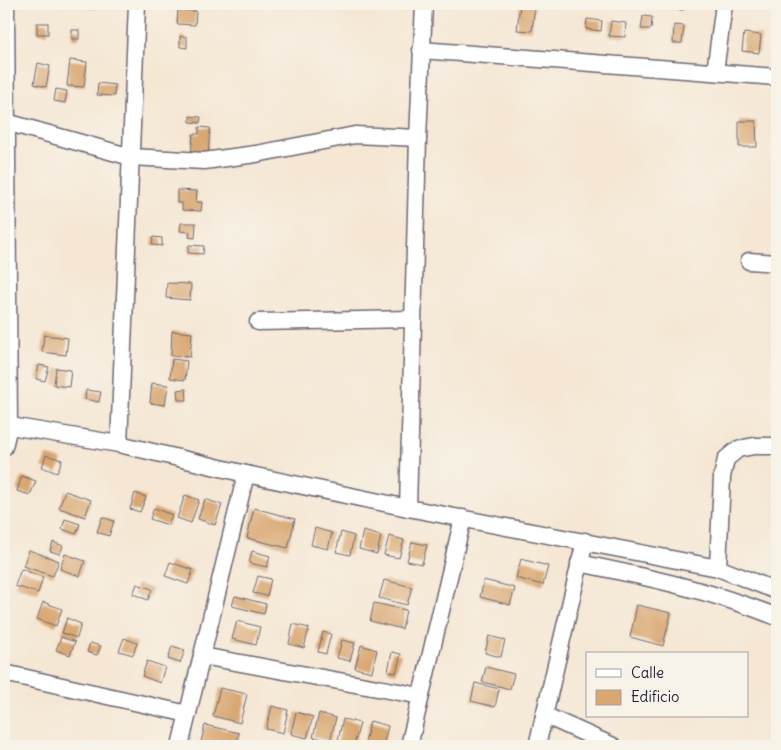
<svg xmlns="http://www.w3.org/2000/svg" width="781" height="750" font-family="Delius,sans-serif">
	<style>
		.building { fill: #d9a772 }
		.lines { fill: none; stroke-linecap: round; stroke-linejoin: round }
		.minor-casing { stroke: #6c6771; stroke-width: 19 }
		.minor { stroke: #fff; stroke-width: 16 }
	</style>
	<rect width="100%" height="100%" fill="#f7f3e8"/>
	<filter id="ink" filterUnits="userSpaceOnUse"><feTurbulence type="fractalNoise" baseFrequency=".02" numOctaves="2"/><feDisplacementMap in="SourceGraphic" scale="10" xChannelSelector="R" yChannelSelector="G"/><feConvolveMatrix kernelMatrix="1 2 1 2 8 2 1 2 1" color-interpolation-filters="sRGB"/></filter>
	<filter id="wash" filterUnits="userSpaceOnUse"><feTurbulence type="fractalNoise" baseFrequency=".0096" numOctaves="4" result="noise"/><feDisplacementMap in="SourceGraphic" scale="20" xChannelSelector="R" yChannelSelector="G"/><feGaussianBlur stdDeviation="1.12" result="paint"/><feColorMatrix in="noise" values="0 0 0 0 0 0 0 0 0 0 0 0 0 0 0 0 0 1.4 0 .05"/><feComposite in="paint" operator="in"/></filter>
	<g filter="url(#wash)">
		<rect width="100%" height="100%" fill="#f5e7d4"/>
		<g id="blocks">
			<g class="building">
				<polygon points="79,4 96,4 95,9 79,6"/>
				<polygon points="520,4 535,4 532,31 517,30"/>
				<polygon points="666,4 684,4 683,10 666,8"/>
				<polygon points="178,10 196,11 195,25 177,24"/>
				<polygon points="643,16 652,17 651,29 641,29"/>
				<polygon points="587,19 602,21 601,31 586,29"/>
				<polygon points="611,21 626,23 625,37 609,36"/>
				<rect x="37" y="23" width="11" height="11"/>
				<polygon points="674,25 684,26 682,43 673,43"/>
				<rect x="72" y="30" width="7" height="9"/>
				<polygon points="744,33 761,35 759,53 742,51"/>
				<polygon points="180,36 187,37 187,48 180,47"/>
				<polygon points="70,60 87,62 84,87 67,86"/>
				<polygon points="38,63 50,66 46,87 34,84"/>
				<polygon points="98,83 115,85 114,96 97,95"/>
				<polygon points="56,89 67,91 65,103 54,101"/>
				<rect x="775" y="109" width="2" height="30"/>
				<polygon points="190,116 201,117 200,123 190,122"/>
				<polygon points="739,121 756,121 757,147 739,147"/>
				<polygon points="199,127 210,128 208,156 191,155 193,134 199,134"/>
				<polygon points="177,190 197,191 196,202 202,202 201,211 182,210 182,203 177,203"/>
				<polygon points="181,223 196,223 195,238 189,237 190,232 180,231"/>
				<polygon points="153,237 162,238 162,246 152,245"/>
				<polygon points="189,245 204,246 203,254 188,253"/>
				<polygon points="167,283 191,284 190,300 166,298"/>
				<polygon points="172,331 192,333 190,357 171,356"/>
				<polygon points="44,335 68,338 66,355 42,352"/>
				<polygon points="172,359 187,361 185,380 170,378"/>
				<polygon points="39,365 49,367 45,381 36,379"/>
				<polygon points="56,368 71,370 69,387 54,385"/>
				<polygon points="152,383 168,385 165,405 150,403"/>
				<polygon points="186,389 187,400 178,400 177,390"/>
				<polygon points="86,390 101,392 99,402 85,399"/>
				<polygon points="46,455 62,460 57,473 42,467"/>
				<polygon points="22,476 36,481 30,495 17,491"/>
				<polygon points="65,491 91,500 85,517 59,508"/>
				<polygon points="135,493 146,497 140,512 130,509"/>
				<polygon points="185,495 199,500 191,523 177,518"/>
				<polygon points="205,499 222,505 215,525 198,519"/>
				<polygon points="154,508 172,515 168,525 150,519"/>
				<polygon points="254,508 295,519 288,548 247,538"/>
				<polygon points="102,517 114,521 109,536 97,532"/>
				<polygon points="65,519 80,524 76,534 62,529"/>
				<polygon points="315,528 332,533 328,549 311,545"/>
				<polygon points="363,531 381,536 377,554 359,549"/>
				<polygon points="341,532 354,536 350,555 336,552"/>
				<polygon points="389,536 404,540 399,558 384,555"/>
				<polygon points="53,542 63,546 60,554 50,551"/>
				<polygon points="412,542 427,545 422,564 407,561"/>
				<polygon points="29,550 59,561 53,576 23,566"/>
				<polygon points="252,551 270,556 267,567 249,563"/>
				<polygon points="65,554 85,561 80,576 60,569"/>
				<polygon points="521,559 548,566 543,585 516,578"/>
				<polygon points="170,562 193,570 188,584 165,576"/>
				<polygon points="21,569 43,577 38,593 15,586"/>
				<polygon points="258,576 271,579 267,596 253,593"/>
				<polygon points="384,580 412,587 407,605 379,598"/>
				<polygon points="484,580 515,588 510,605 480,597"/>
				<polygon points="137,584 152,589 148,600 133,594"/>
				<polygon points="235,596 266,604 264,614 232,606"/>
				<polygon points="43,602 62,609 56,626 37,619"/>
				<polygon points="374,603 406,610 402,629 370,621"/>
				<polygon points="637,605 671,613 663,646 630,637"/>
				<polygon points="67,618 81,624 77,638 62,633"/>
				<polygon points="237,621 260,627 256,645 232,639"/>
				<polygon points="293,624 309,628 304,648 289,644"/>
				<polygon points="323,632 331,634 326,654 318,652"/>
				<polygon points="489,636 505,640 501,657 485,653"/>
				<polygon points="61,637 75,642 70,655 56,650"/>
				<polygon points="124,638 137,643 133,655 119,651"/>
				<polygon points="342,640 355,643 350,661 337,658"/>
				<polygon points="90,643 101,646 97,655 87,652"/>
				<polygon points="361,645 377,650 372,672 355,668"/>
				<polygon points="172,646 185,650 180,663 168,659"/>
				<polygon points="392,652 401,654 396,673 388,671"/>
				<polygon points="147,661 165,667 160,683 142,676"/>
				<polygon points="486,667 514,674 510,689 482,682"/>
				<polygon points="475,683 499,689 495,707 471,701"/>
				<polygon points="220,688 247,694 240,723 213,716"/>
				<polygon points="272,706 288,710 283,733 266,729"/>
				<polygon points="296,712 313,717 307,738 291,734"/>
				<polygon points="319,713 336,718 330,741 313,737"/>
				<polygon points="343,719 360,723 354,746 337,744"/>
				<polygon points="370,721 388,726 383,746 364,746"/>
				<polygon points="205,725 239,733 236,746 200,746"/>
			</g>
		</g>
	</g>
	<g filter="url(#ink)">
		<use href="#blocks" fill-opacity="0" stroke="#6c6771" stroke-width="1"/>
		<g class="lines">
			<defs>
				<g id="minor">
					<polyline points="421,50 777,77"/>
					<polyline points="715,72 724,4"/>
					<polyline points="6,122 131,157 204,161 256,154 355,135 418,138"/>
					<polyline points="749,261 777,263"/>
					<polyline points="258,322 412,319"/>
					<polyline points="4,425 119,444 246,474 408,508 718,568 777,591"/>
					<polyline points="119,444 137,4"/>
					<polyline points="4,447 9,426 6,4"/>
					<polyline points="408,508 418,138 424,4"/>
					<path d="M579,563C647,577 713,591 777,617"/>
					<polyline points="718,568 722,477 726,459 738,449 754,446 777,446"/>
					<polyline points="202,656 421,696"/>
					<polyline points="4,673 188,714"/>
					<polyline points="544,715 613,746"/>
					<polyline points="180,746 246,474"/>
					<polyline points="409,746 463,518"/>
					<polyline points="537,746 585,541"/>
				</g>
			</defs>
			<use href="#minor" class="minor-casing"/>
			<use href="#minor" class="minor"/>
		</g>
	</g>
	<rect width="781" height="750" fill="none" stroke="#f7f3e8" stroke-width="20"/>
	<rect x="586" y="652" width="162" height="65" fill="#f7f3e8" stroke="#a29fa3"/>
	<rect x="596" y="669" width="25" height="8" fill="#ffffff" stroke="#a29fa3"/>
	<text x="631" y="678" font-size="15" fill="#22223b">Calle</text>
	<rect x="596" y="690" width="25" height="15" fill="#d9a772" stroke="#a29fa3"/>
	<text x="631" y="702" font-size="15" fill="#22223b">Edificio</text>
</svg>
